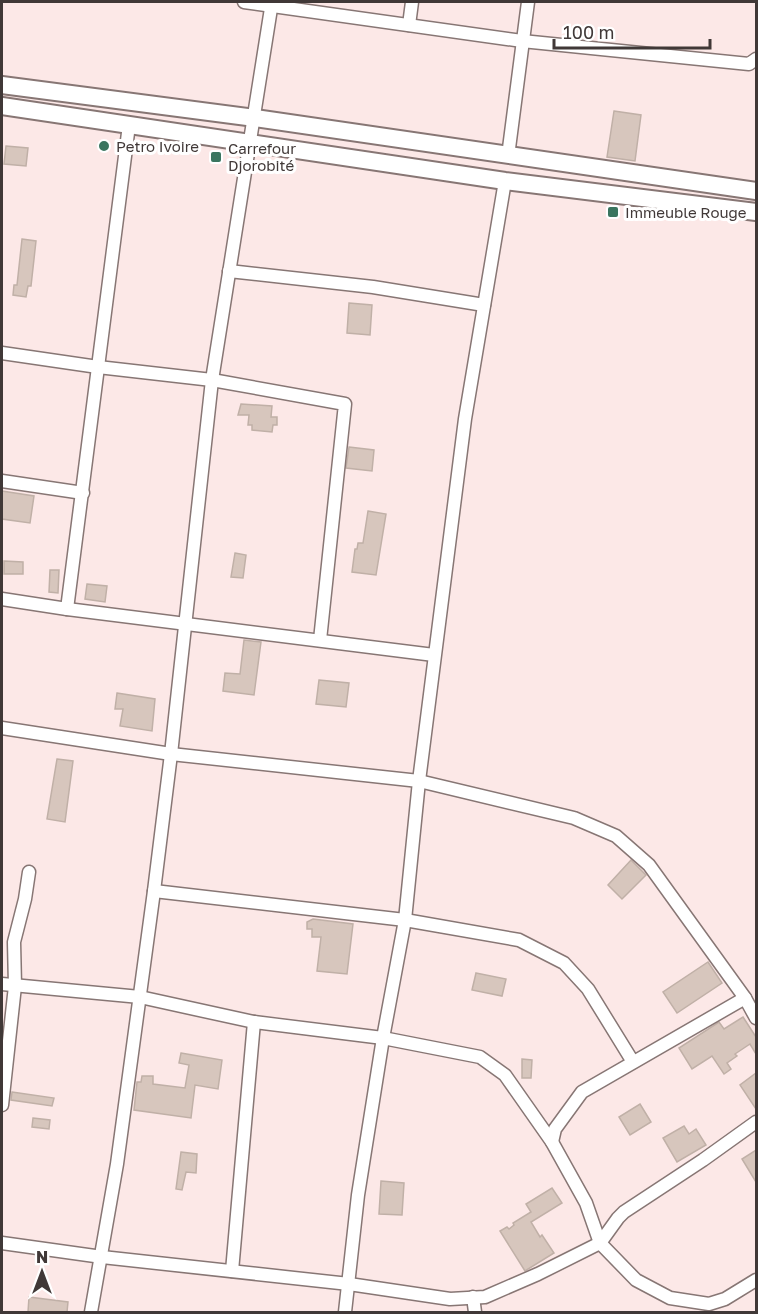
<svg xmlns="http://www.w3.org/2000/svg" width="758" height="1314" font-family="'Golos Text',sans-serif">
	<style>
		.building { fill: #d7c6bd; stroke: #c0b0a7; stroke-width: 1.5 }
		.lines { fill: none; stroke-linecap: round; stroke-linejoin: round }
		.minor-casing { stroke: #877674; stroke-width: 15 }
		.secondary-casing { stroke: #877674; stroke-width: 20 }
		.minor { stroke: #fff; stroke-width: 12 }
		.secondary { stroke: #fff; stroke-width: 16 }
		.poi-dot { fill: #3a755f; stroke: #fff; stroke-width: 2 }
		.labels { text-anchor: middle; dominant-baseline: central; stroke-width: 6; stroke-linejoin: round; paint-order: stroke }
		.poi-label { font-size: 15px; fill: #403837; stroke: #fff; text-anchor: start }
	</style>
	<rect width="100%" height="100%" fill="#fce8e7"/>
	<g class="building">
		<polygon points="614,111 641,115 635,161 607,157"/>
		<polygon points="6,146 28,148 26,166 4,164"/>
		<polygon points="22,239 36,241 31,286 28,286 26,297 13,295 14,285 17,285"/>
		<polygon points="349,303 372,305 370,335 347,333"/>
		<polygon points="241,404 272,406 271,417 277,417 277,425 273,425 272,432 252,430 252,425 248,425 249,415 238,415"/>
		<polygon points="349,447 374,450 372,471 346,468"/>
		<polygon points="2,491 34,496 30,523 2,519"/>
		<polygon points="368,511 386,514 376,575 352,572 355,549 357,549 358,543 363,543"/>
		<polygon points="235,553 246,555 243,578 231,577"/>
		<polygon points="4,561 23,562 23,574 4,574"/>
		<polygon points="50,570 59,570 58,593 49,592"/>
		<polygon points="87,584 107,586 105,602 85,599"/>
		<polygon points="244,640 261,642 254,695 223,691 225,673 240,674"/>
		<polygon points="319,680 349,683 346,707 316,704"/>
		<polygon points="117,693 155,699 152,731 120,726 123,709 115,709"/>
		<polygon points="57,759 73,761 65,822 47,819"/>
		<polygon points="631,860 646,875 622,899 608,885"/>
		<polygon points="313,919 353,924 347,974 317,971 321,937 312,937 312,929 307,929 307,922"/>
		<polygon points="708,962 722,983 677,1013 663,992"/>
		<polygon points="476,973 506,979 502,996 472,990"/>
		<polygon points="743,1017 756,1037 756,1054 750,1044 735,1054 737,1056 727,1063 731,1069 724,1074 712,1056 692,1069 679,1048 719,1022 724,1029"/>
		<polygon points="181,1053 222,1060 218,1089 195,1085 191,1118 134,1110 137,1082 141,1082 142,1076 153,1076 153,1084 185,1088 189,1065 179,1063"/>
		<polygon points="522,1059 532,1060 531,1078 522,1078"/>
		<polygon points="756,1073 756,1109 740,1085"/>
		<polygon points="12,1092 54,1098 52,1106 11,1100"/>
		<polygon points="640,1104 651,1122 630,1135 619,1117"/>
		<polygon points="33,1118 50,1120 49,1129 32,1127"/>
		<polygon points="684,1126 689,1134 696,1129 706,1145 677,1162 663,1138"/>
		<polygon points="756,1150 756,1182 742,1159"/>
		<polygon points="181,1152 197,1154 196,1173 186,1172 182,1190 176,1189"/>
		<polygon points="381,1181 404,1183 402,1215 379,1214"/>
		<polygon points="552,1188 562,1203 531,1222 540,1237 542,1235 554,1253 525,1271 500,1231 507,1227 509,1229 514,1225 513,1223 531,1212 526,1204"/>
		<polygon points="29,1297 68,1302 67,1312 28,1312"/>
	</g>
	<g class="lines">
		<defs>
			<g id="minor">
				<polyline points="244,2 522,41 749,64 756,59"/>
				<polyline points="409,25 412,2"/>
				<polyline points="508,156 528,2"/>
				<polyline points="229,271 373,287 484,305"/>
				<polyline points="2,353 98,367 212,380 345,404 320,640"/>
				<polyline points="2,481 83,493"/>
				<polyline points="2,599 67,609 434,655"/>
				<polyline points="67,609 129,125"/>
				<polyline points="2,728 171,754 419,781 574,818 616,836 649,865 745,998 756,1018"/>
				<polyline points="154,891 405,920 519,940 564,963 588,989 633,1062"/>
				<polyline points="2,984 140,997 254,1022 383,1038 480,1057 505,1075 552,1142 586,1203 600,1243 636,1280 670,1298 709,1304 725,1299 756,1280"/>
				<polyline points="2,1105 15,986 14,942 25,899 29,872"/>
				<polyline points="552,1142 555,1129 582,1092 745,998"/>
				<polyline points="2,1243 102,1257 349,1284 450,1299 485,1297 538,1274 600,1243 618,1218 624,1212 703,1160 756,1122"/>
				<polyline points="232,1271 254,1022"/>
				<polyline points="473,1297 475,1312"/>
				<polyline points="91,1312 117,1164 154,891 171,754 212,380 272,2"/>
				<polyline points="345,1312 358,1195 383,1038 405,920 419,781 465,419 505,181"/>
			</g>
			<g id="secondary">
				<polyline points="2,85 255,118 756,191"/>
				<polyline points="2,106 505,181 756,212"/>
			</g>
		</defs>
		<use href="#minor" class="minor-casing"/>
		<use href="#secondary" class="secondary-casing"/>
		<use href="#minor" class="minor"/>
		<use href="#secondary" class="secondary"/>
	</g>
	<g class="poi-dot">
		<circle cx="104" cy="146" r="6"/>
		<rect x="210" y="151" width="12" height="12" rx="3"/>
		<rect x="607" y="206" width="12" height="12" rx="3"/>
	</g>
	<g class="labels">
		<g class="poi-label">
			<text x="116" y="146">Petro Ivoire</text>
			<text x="228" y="148">Carrefour<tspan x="228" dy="17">Djorobité</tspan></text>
			<text x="625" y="212">Immeuble Rouge</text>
		</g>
	</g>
	<rect width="758" height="1314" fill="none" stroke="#403837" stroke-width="6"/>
	<g transform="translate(42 1272)" stroke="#ffffff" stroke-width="4.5" paint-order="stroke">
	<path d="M0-4.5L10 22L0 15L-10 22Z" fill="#403837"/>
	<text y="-9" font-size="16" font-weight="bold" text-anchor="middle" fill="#403837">N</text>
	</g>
	<path d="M554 39v9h156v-9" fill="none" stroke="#403837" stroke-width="3"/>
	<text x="563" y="39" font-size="18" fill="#403837" stroke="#ffffff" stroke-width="4.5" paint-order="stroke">100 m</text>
</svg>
